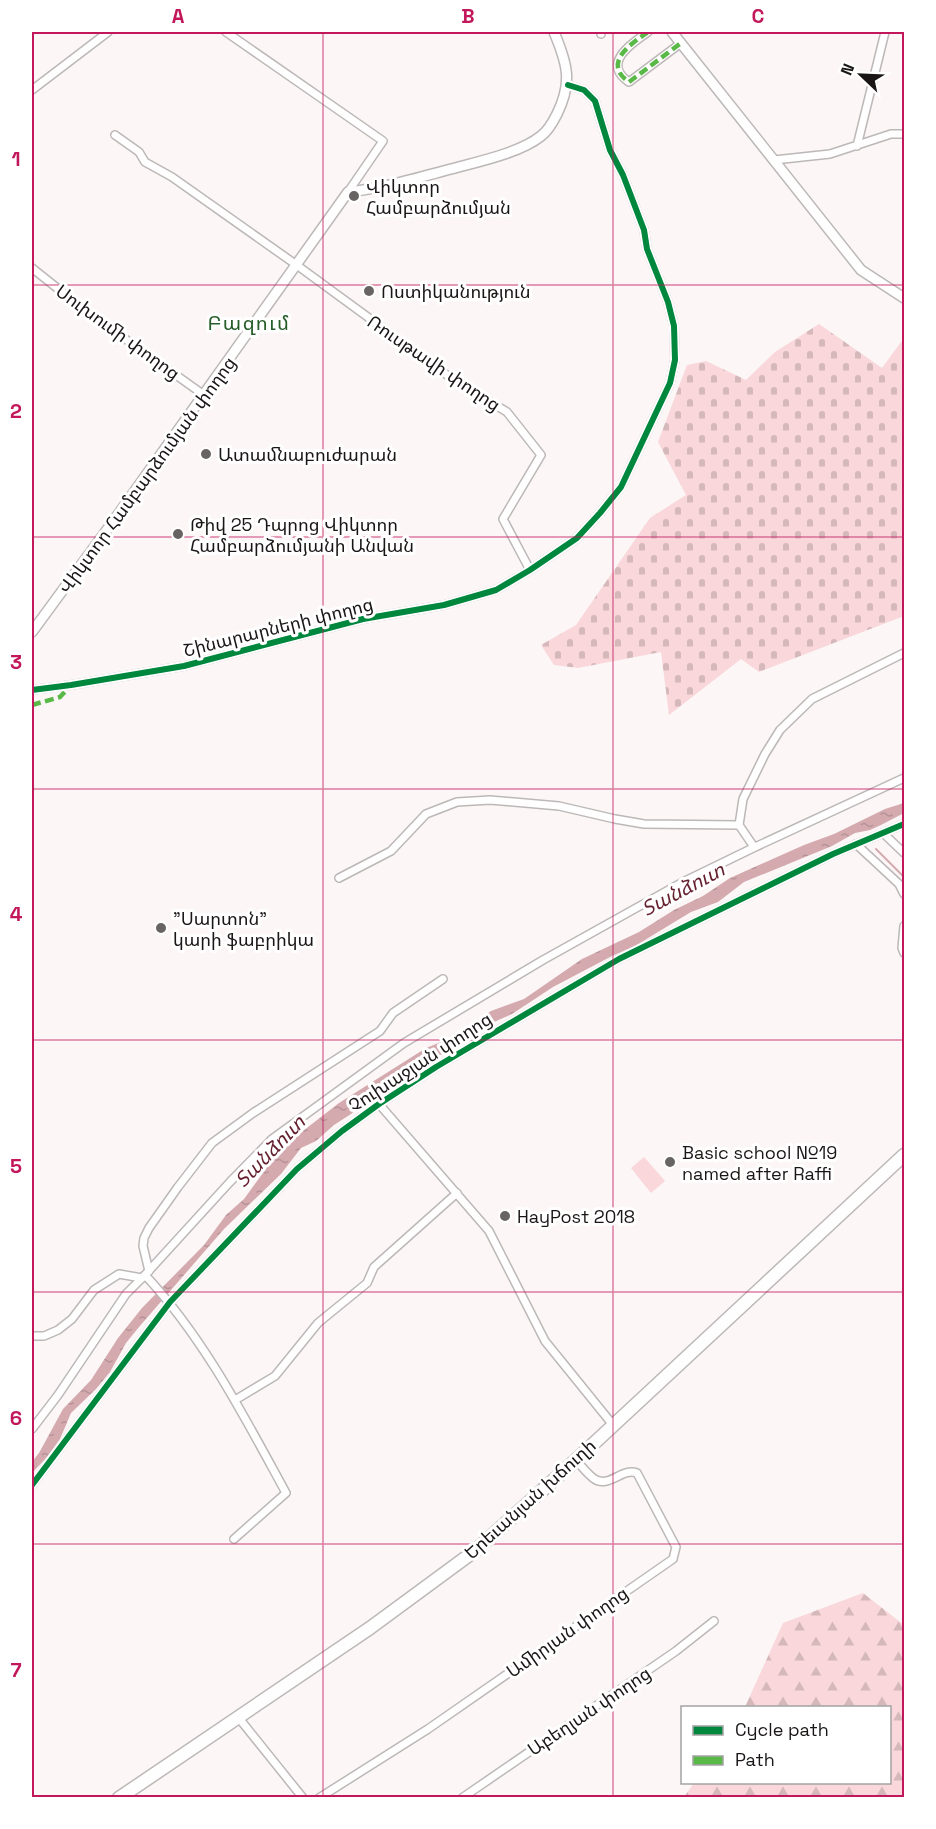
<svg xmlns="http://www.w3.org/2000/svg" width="936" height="1829" font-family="'Space Grotesk','Noto Sans Armenian',sans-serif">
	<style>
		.green { fill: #f9d7da }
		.forest { fill: url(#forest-firs) }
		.cemetery { fill: url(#cemetery-stones) }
		.water { fill: url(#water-ripples) }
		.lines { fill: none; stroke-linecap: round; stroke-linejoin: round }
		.stream { stroke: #d4aaaf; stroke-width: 2 }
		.street-casing { stroke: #bdb8b8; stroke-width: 10 }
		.secondary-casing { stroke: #bdb8b8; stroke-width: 12 }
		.highway-casing { stroke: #bdb8b8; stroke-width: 15 }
		.street { stroke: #fffefe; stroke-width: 7 }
		.secondary { stroke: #fffefe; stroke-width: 9 }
		.highway { stroke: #fffefe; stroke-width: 12 }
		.quiet { stroke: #58b947; stroke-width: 4.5; stroke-dasharray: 9 4.5; stroke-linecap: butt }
		.cycleway-casing { stroke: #fff; stroke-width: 10 }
		.cycleway { stroke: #00873e; stroke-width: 6 }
		.grid { fill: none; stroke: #c2185b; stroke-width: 1.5; stroke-opacity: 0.55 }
		.poi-dot { fill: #696464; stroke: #fff; stroke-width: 2 }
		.labels { text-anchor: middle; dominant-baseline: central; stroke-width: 6; stroke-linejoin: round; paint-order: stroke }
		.poi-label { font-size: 18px; fill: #1a1616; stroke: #fff; text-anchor: start }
		.street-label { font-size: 18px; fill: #1a1616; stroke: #fff }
		.neighbourhood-label { font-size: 20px; letter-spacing: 1.5px; fill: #275d2a; stroke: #fff }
		.water-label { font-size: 20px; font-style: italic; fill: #641f2e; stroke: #fff }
		.neatline { fill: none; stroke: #c2185b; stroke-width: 2 }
		.grid-label { font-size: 20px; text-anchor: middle; font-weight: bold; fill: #c2185b }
	</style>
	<defs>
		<pattern id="forest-firs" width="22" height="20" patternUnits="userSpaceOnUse" patternTransform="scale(1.5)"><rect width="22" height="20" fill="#f9d7da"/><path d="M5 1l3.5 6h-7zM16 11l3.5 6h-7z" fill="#d5b8ba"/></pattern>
		<pattern id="cemetery-stones" width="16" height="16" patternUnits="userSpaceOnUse" patternTransform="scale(1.5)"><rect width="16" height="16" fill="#f9d7da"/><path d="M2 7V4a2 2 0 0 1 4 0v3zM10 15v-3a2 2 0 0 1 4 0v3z" fill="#d5b8ba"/></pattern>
		<pattern id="water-ripples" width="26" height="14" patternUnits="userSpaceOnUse" patternTransform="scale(1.5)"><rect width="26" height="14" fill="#d4aaaf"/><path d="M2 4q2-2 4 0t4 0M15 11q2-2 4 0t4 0" fill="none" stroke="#b59296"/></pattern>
	</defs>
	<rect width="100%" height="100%" fill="#fcf6f6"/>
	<polygon class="green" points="644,1157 665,1181 651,1193 631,1168"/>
	<polygon class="forest" points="863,1593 904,1625 904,1797 684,1797 694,1783 890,1782 890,1708 745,1707 783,1623"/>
	<polygon class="cemetery" points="819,324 882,368 904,338 904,616 759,672 741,659 669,715 661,652 578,668 554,665 541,645 576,625 650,518 686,495 658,442 687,365 706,361 746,380 775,352"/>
	<polygon class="water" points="904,803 904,813 881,825 870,830 855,833 832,846 744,882 718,902 691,912 635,946 612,956 553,987 512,1014 494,1022 463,1044 440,1055 370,1097 351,1114 334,1125 316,1141 301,1148 281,1174 224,1229 139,1327 126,1343 110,1372 96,1389 71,1413 60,1439 48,1456 32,1473 32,1462 39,1453 63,1409 91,1380 118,1338 142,1308 204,1245 226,1215 244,1199 281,1148 339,1103 426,1048 456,1036 491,1011 524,999 582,959 639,932 674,910 703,896 730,878 804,845 834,834 885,809"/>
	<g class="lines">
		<polyline class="stream" points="876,849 904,877"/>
		<defs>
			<g id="street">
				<polyline points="226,32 383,141 348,192"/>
				<path d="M648,32C632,43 601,63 629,82L681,43"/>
				<polyline points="601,34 601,32"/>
				<polyline points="32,90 108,32"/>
				<polyline points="115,135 139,152 145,162 172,177 298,266 451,378 507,412 541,455 503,519 530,570"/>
				<polyline points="857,146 885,32"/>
				<polyline points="774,160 830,154 891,134 904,134"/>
				<polyline points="32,268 86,311 204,395"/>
				<polyline points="32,690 71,685 184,666 363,619 444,605 496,590 530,570 577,538 600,513 621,487 670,383 675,360 674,326 668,302 647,249 644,230 623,175 610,150 595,101 584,90 568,85"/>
				<polyline points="883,833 904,853"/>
				<polyline points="856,844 899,884 904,894"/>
				<polyline points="754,847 739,825 743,799 765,754 780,730 812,699 904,653"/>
				<polyline points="339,878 391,851 426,814 457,802 490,800 559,806 615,819 644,824 739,825"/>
				<polyline points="904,926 902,948 904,953"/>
				<polyline points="379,1104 489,1231 545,1341 613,1425"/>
				<polyline points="149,1271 143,1246 144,1238 149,1228 178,1187 212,1143 253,1113 380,1031 393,1013 443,979"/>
				<path d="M145,1275C204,1338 245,1418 286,1493L234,1539"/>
				<polyline points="32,1336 44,1336 58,1330 72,1319 94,1290 119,1274 142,1278"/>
				<polyline points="235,1400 275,1376 318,1323 367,1283 374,1267 457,1193"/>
				<polyline points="32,1429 58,1395 126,1294 145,1275 229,1183 272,1139 404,1043 543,960 681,883 753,848 904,778"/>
				<polyline points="32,1485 170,1302 297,1169 342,1131 379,1104 436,1067 619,959 833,854 904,824"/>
				<polyline points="238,1717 303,1798"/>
				<path d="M319,1798L428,1729L673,1559L676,1547L637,1473C622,1467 608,1490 593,1478C587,1473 581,1466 576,1460"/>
				<polyline points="462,1798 676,1651 714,1621"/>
			</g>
			<g id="secondary">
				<polyline points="672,32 861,270 904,298"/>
				<path d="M32,632L112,523L348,192C384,188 417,178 451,169C477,162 520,153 541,136C548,131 553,122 557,114C573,82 567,63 554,32"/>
			</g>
			<polyline id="highway" points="119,1798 370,1628 476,1550 576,1460 904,1155"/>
		</defs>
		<use href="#street" class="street-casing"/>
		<use href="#secondary" class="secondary-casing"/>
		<use href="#highway" class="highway-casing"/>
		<use href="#street" class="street"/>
		<use href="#secondary" class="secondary"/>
		<use href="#highway" class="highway"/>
		<g class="quiet">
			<path d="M648,32C632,43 601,63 629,82L681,43"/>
			<polyline points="601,34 601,32"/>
			<polyline points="32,705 60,697 71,685"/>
		</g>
		<defs>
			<g id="cycleway">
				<polyline points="32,690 71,685 184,666 363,619 444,605 496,590 530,570 577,538 600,513 621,487 670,383 675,360 674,326 668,302 647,249 644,230 623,175 610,150 595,101 584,90 568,85"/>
				<polyline points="32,1485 170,1302 297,1169 342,1131 379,1104 436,1067 619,959 833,854 904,824"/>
			</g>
		</defs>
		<use href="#cycleway" class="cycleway-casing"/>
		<use href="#cycleway" class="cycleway"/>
	</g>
	<path class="grid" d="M323,32V1798M613,32V1798M32,285H904M32,537H904M32,789H904M32,1040H904M32,1292H904M32,1544H904"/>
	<g class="poi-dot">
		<circle cx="354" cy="196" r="6"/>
		<circle cx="369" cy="291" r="6"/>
		<circle cx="206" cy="454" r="6"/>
		<circle cx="178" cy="534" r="6"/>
		<circle cx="161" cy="928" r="6"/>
		<circle cx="670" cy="1162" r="6"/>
		<circle cx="505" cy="1216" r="6"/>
	</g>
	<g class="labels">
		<g class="poi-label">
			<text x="366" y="186">Վիկտոր<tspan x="366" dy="21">Համբարձումյան</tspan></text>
			<text x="381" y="291">Ոստիկանություն</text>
			<text x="218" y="454">Ատամնաբուժարան</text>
			<text x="190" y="524">Թիվ 25 Դպրոց Վիկտոր<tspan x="190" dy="21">Համբարձումյանի Անվան</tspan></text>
			<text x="173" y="918">"Սարտոն"<tspan x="173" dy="21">կարի ֆաբրիկա</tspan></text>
			<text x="682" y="1152">Basic school №19<tspan x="682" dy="21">named after Raffi</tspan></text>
			<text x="517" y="1216">HayPost 2018</text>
		</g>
		<g class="street-label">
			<text transform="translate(118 332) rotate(36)">Սուխումի փողոց</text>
			<text transform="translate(434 363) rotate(34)">Ռուսթավի փողոց</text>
			<text transform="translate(147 475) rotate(-54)">Վիկտոր Համբարձումյան փողոց</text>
			<text transform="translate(278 627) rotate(-14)">Շինարարների փողոց</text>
			<text transform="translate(420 1062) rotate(-33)">Չուխաջյան փողոց</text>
			<text transform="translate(530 1499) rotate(-42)">Երեւանյան խճուղի</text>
			<text transform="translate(567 1632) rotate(-35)">Ամիրյան փողոց</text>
			<text transform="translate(589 1711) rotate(-34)">Աբեղյան փողոց</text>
		</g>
		<g class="neighbourhood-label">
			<text x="249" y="323">Բազում</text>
		</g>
		<g class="water-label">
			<text transform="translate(683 889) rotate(-28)">Տանձուտ</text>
			<text transform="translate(270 1151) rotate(-46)">Տանձուտ</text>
		</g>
	</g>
	<rect width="936" height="1829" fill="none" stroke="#ffffff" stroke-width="66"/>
	<rect x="681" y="1706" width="210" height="78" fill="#ffffff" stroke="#a3a2a2" stroke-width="1.5"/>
	<rect x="693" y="1726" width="30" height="9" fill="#00873e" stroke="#a3a2a2" stroke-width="1.5"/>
	<text x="735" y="1736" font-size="18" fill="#1a1616">Cycle path</text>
	<rect x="693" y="1756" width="30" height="9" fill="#58b947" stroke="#a3a2a2" stroke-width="1.5"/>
	<text x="735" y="1766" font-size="18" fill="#1a1616">Path</text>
	<g transform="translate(861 75) rotate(293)" stroke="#ffffff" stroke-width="4.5" paint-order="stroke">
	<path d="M0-4.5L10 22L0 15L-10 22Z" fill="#1a1616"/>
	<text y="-9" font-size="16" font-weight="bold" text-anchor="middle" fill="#1a1616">N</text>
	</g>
	<rect x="33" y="33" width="870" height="1763" class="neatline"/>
	<g class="grid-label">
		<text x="178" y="23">A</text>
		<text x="468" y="23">B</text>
		<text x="758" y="23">C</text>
		<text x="16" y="166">1</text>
		<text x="16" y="418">2</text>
		<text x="16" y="669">3</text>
		<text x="16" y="921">4</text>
		<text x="16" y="1173">5</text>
		<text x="16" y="1425">6</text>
		<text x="16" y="1677">7</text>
	</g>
</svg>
